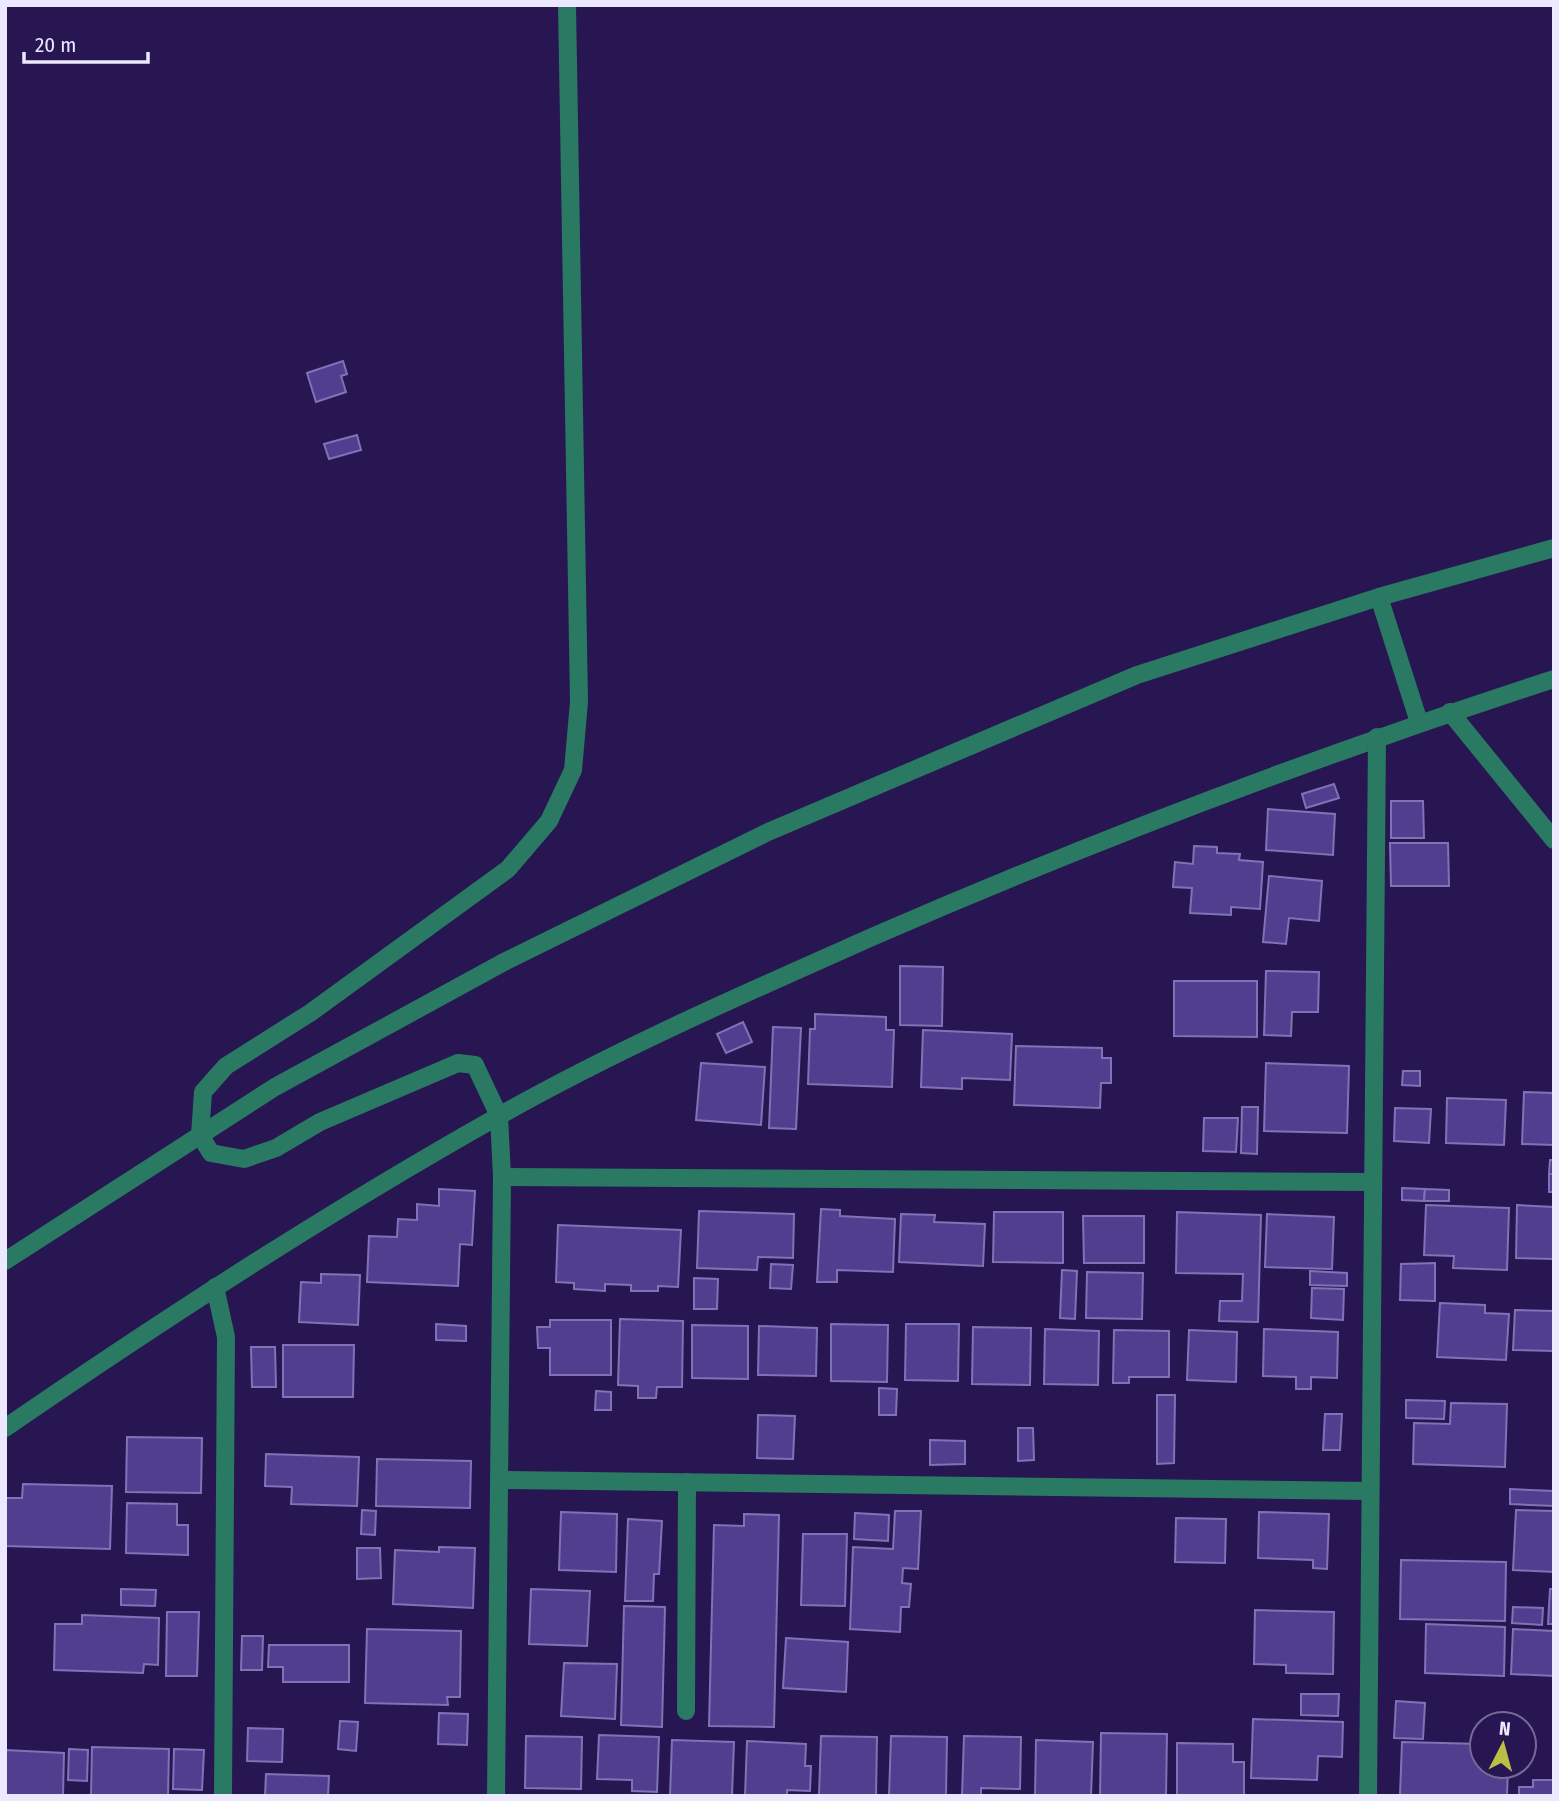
<svg xmlns="http://www.w3.org/2000/svg" width="1559" height="1801" font-family="'Fira Sans Condensed',sans-serif">
	<style>
		.building { fill: #513e8f; stroke: #7f73b7; stroke-width: 2 }
		.lines { fill: none; stroke-linecap: round; stroke-linejoin: round }
		.service { stroke: #297963; stroke-width: 18 }
		.minor { stroke: #297963; stroke-width: 18 }
	</style>
	<rect width="100%" height="100%" fill="#271651"/>
	<g class="building">
		<polygon points="343,361 347,374 341,376 346,392 316,402 307,373"/>
		<polygon points="357,435 361,450 329,459 324,444"/>
		<polygon points="1334,784 1339,798 1306,808 1302,794"/>
		<polygon points="1391,801 1423,801 1424,838 1391,838"/>
		<polygon points="1268,809 1335,814 1333,855 1266,850"/>
		<polygon points="1390,843 1448,843 1449,886 1391,886"/>
		<polygon points="1194,846 1217,847 1217,853 1240,854 1239,860 1263,862 1260,909 1231,907 1231,915 1190,913 1192,888 1173,887 1175,862 1193,864"/>
		<polygon points="1269,876 1322,881 1319,921 1289,918 1286,944 1263,942"/>
		<polygon points="900,966 943,967 942,1026 900,1025"/>
		<polygon points="1266,971 1319,972 1318,1012 1292,1012 1291,1036 1264,1035"/>
		<polygon points="1174,981 1257,981 1257,1037 1174,1036"/>
		<polygon points="815,1014 886,1017 886,1030 894,1030 892,1087 808,1084 810,1029 815,1029"/>
		<polygon points="743,1022 752,1042 726,1053 717,1034"/>
		<polygon points="773,1027 801,1028 796,1129 769,1128"/>
		<polygon points="923,1030 1012,1034 1010,1080 962,1078 962,1089 921,1087"/>
		<polygon points="1016,1046 1102,1048 1102,1058 1111,1058 1111,1083 1101,1083 1100,1108 1014,1105"/>
		<polygon points="701,1063 765,1067 761,1125 696,1120"/>
		<polygon points="1266,1063 1349,1066 1347,1133 1264,1131"/>
		<polygon points="1403,1071 1420,1071 1420,1086 1402,1085"/>
		<polygon points="1524,1092 1554,1093 1554,1145 1522,1144"/>
		<polygon points="1447,1098 1506,1100 1504,1145 1446,1143"/>
		<polygon points="1242,1107 1258,1107 1257,1154 1241,1153"/>
		<polygon points="1395,1108 1431,1109 1429,1143 1394,1141"/>
		<polygon points="1204,1118 1238,1118 1236,1152 1203,1151"/>
		<polygon points="1550,1160 1554,1160 1554,1174 1549,1174"/>
		<rect x="1549" y="1174" width="5" height="18"/>
		<polygon points="1402,1188 1425,1189 1424,1201 1402,1200"/>
		<polygon points="439,1189 475,1191 472,1245 460,1244 458,1286 367,1282 369,1236 397,1237 398,1219 417,1220 417,1204 439,1206"/>
		<polygon points="1425,1189 1449,1190 1449,1201 1424,1201"/>
		<polygon points="1426,1205 1509,1208 1507,1270 1453,1268 1454,1256 1424,1255"/>
		<polygon points="1517,1205 1554,1207 1554,1259 1516,1258"/>
		<polygon points="821,1209 840,1210 840,1216 895,1219 893,1272 837,1270 837,1282 817,1282"/>
		<polygon points="699,1211 794,1214 793,1258 758,1257 757,1270 697,1268"/>
		<polygon points="994,1212 1063,1212 1063,1263 993,1262"/>
		<polygon points="1177,1212 1261,1215 1258,1322 1219,1321 1220,1301 1242,1301 1243,1274 1176,1273"/>
		<polygon points="901,1214 935,1215 934,1222 985,1224 983,1266 899,1262"/>
		<polygon points="1267,1214 1334,1217 1332,1269 1265,1267"/>
		<polygon points="1083,1216 1144,1216 1144,1263 1084,1263"/>
		<polygon points="558,1225 681,1230 678,1287 658,1286 658,1291 631,1291 631,1285 605,1284 605,1291 574,1289 574,1283 556,1282"/>
		<polygon points="1435,1263 1435,1301 1400,1300 1401,1264"/>
		<polygon points="771,1264 793,1265 791,1289 770,1288"/>
		<polygon points="1062,1270 1077,1271 1075,1319 1060,1318"/>
		<polygon points="1310,1271 1347,1273 1347,1286 1310,1285"/>
		<polygon points="1087,1272 1143,1273 1142,1319 1086,1318"/>
		<polygon points="321,1274 360,1275 358,1325 299,1322 301,1282 321,1283"/>
		<polygon points="694,1278 718,1279 717,1309 694,1309"/>
		<polygon points="1312,1288 1344,1289 1343,1320 1311,1318"/>
		<polygon points="1440,1303 1485,1305 1485,1313 1509,1314 1506,1360 1437,1357"/>
		<polygon points="1515,1310 1554,1311 1554,1351 1513,1350"/>
		<polygon points="620,1319 683,1321 682,1387 657,1387 656,1398 638,1398 638,1386 618,1385"/>
		<polygon points="550,1320 611,1320 611,1375 550,1375 550,1348 538,1348 537,1327 550,1327"/>
		<polygon points="436,1324 466,1326 466,1341 436,1340"/>
		<polygon points="831,1324 888,1325 887,1382 831,1381"/>
		<polygon points="906,1324 959,1324 958,1381 905,1380"/>
		<polygon points="692,1325 748,1326 748,1379 692,1378"/>
		<polygon points="759,1326 817,1328 816,1376 758,1375"/>
		<polygon points="973,1327 1031,1328 1030,1385 972,1384"/>
		<polygon points="1045,1329 1099,1331 1098,1385 1044,1384"/>
		<polygon points="1264,1329 1338,1332 1337,1378 1311,1377 1311,1389 1296,1389 1296,1377 1263,1376"/>
		<polygon points="1114,1330 1169,1331 1169,1377 1129,1377 1129,1383 1113,1383"/>
		<polygon points="1189,1330 1237,1332 1236,1382 1187,1380"/>
		<polygon points="283,1345 354,1345 353,1397 283,1397"/>
		<polygon points="251,1347 275,1347 276,1387 252,1387"/>
		<polygon points="879,1388 897,1389 896,1415 879,1415"/>
		<polygon points="596,1391 611,1392 611,1410 595,1410"/>
		<polygon points="1157,1395 1175,1395 1174,1463 1157,1464"/>
		<polygon points="1406,1400 1445,1401 1444,1419 1406,1418"/>
		<polygon points="1451,1403 1507,1404 1505,1467 1413,1464 1414,1423 1450,1424"/>
		<polygon points="1325,1414 1342,1414 1340,1450 1323,1450"/>
		<polygon points="758,1415 795,1416 793,1459 757,1458"/>
		<polygon points="1018,1428 1033,1428 1034,1460 1018,1461"/>
		<polygon points="127,1437 202,1438 201,1493 126,1492"/>
		<polygon points="930,1440 965,1441 965,1464 930,1465"/>
		<polygon points="266,1454 359,1457 357,1506 291,1504 292,1487 265,1486"/>
		<polygon points="377,1459 471,1461 470,1508 376,1506"/>
		<polygon points="23,1484 112,1486 110,1549 5,1546 5,1498 22,1498"/>
		<polygon points="1510,1489 1554,1491 1554,1506 1510,1504"/>
		<polygon points="127,1503 177,1504 177,1525 188,1525 188,1555 126,1553"/>
		<polygon points="362,1510 376,1511 375,1535 361,1534"/>
		<polygon points="1516,1510 1554,1511 1554,1572 1513,1570"/>
		<polygon points="895,1511 921,1511 918,1569 903,1568 902,1583 911,1584 909,1607 901,1607 900,1632 850,1629 853,1547 893,1549"/>
		<polygon points="561,1512 617,1514 616,1572 559,1570"/>
		<polygon points="1259,1512 1329,1514 1327,1569 1313,1568 1313,1560 1258,1558"/>
		<polygon points="855,1513 889,1515 888,1541 854,1539"/>
		<polygon points="744,1514 779,1515 774,1727 709,1726 714,1525 744,1526"/>
		<polygon points="1176,1518 1226,1519 1225,1563 1175,1562"/>
		<polygon points="628,1519 662,1521 659,1574 654,1574 653,1601 625,1601"/>
		<polygon points="803,1534 847,1534 845,1606 801,1605"/>
		<polygon points="439,1547 475,1548 473,1608 393,1604 395,1550 439,1552"/>
		<polygon points="357,1548 380,1548 381,1578 357,1579"/>
		<polygon points="1401,1560 1506,1562 1505,1621 1400,1619"/>
		<polygon points="121,1589 156,1590 155,1606 121,1605"/>
		<polygon points="531,1589 590,1591 587,1646 529,1644"/>
		<polygon points="1550,1589 1554,1589 1554,1624 1548,1624"/>
		<polygon points="624,1606 665,1607 662,1727 621,1725"/>
		<polygon points="1513,1607 1543,1608 1542,1625 1512,1623"/>
		<polygon points="1255,1610 1334,1612 1333,1674 1286,1673 1286,1665 1254,1664"/>
		<polygon points="167,1612 199,1612 197,1676 166,1676"/>
		<polygon points="82,1615 159,1618 158,1665 144,1664 143,1673 54,1670 55,1624 82,1624"/>
		<polygon points="1426,1624 1505,1627 1504,1676 1425,1673"/>
		<polygon points="367,1629 461,1631 460,1697 447,1697 448,1705 365,1703"/>
		<polygon points="1513,1629 1554,1631 1554,1676 1511,1674"/>
		<polygon points="242,1636 263,1636 262,1670 241,1670"/>
		<polygon points="786,1638 848,1642 846,1692 783,1688"/>
		<polygon points="269,1645 349,1645 349,1682 283,1682 283,1667 268,1667"/>
		<polygon points="564,1663 617,1664 615,1719 561,1716"/>
		<polygon points="1301,1694 1339,1694 1338,1716 1301,1715"/>
		<polygon points="1396,1701 1425,1703 1423,1739 1394,1738"/>
		<polygon points="439,1713 468,1714 467,1745 438,1744"/>
		<polygon points="1253,1719 1343,1722 1342,1757 1318,1756 1317,1780 1251,1778"/>
		<polygon points="340,1721 358,1722 356,1751 338,1749"/>
		<polygon points="248,1728 283,1729 282,1762 247,1761"/>
		<polygon points="1101,1733 1167,1734 1166,1796 1100,1796"/>
		<polygon points="599,1735 659,1737 657,1792 632,1791 632,1780 597,1779"/>
		<polygon points="526,1736 582,1737 581,1789 525,1788"/>
		<polygon points="821,1736 877,1737 876,1796 819,1795"/>
		<polygon points="891,1736 947,1737 946,1796 889,1796"/>
		<polygon points="964,1736 1021,1737 1020,1789 981,1788 981,1796 962,1796"/>
		<polygon points="672,1740 734,1742 732,1796 670,1796"/>
		<polygon points="1036,1740 1093,1742 1091,1796 1035,1796"/>
		<polygon points="747,1741 806,1744 805,1766 811,1766 810,1791 787,1790 787,1796 745,1796"/>
		<polygon points="1402,1742 1482,1744 1482,1766 1508,1766 1507,1796 1400,1795"/>
		<polygon points="1177,1743 1233,1744 1233,1762 1244,1762 1244,1796 1177,1796"/>
		<polygon points="92,1747 169,1749 168,1796 91,1796"/>
		<polygon points="69,1749 88,1750 87,1781 68,1780"/>
		<polygon points="174,1749 204,1750 202,1790 173,1789"/>
		<polygon points="5,1750 64,1753 63,1796 5,1796"/>
		<polygon points="266,1774 329,1776 328,1796 265,1796"/>
		<polygon points="1533,1780 1554,1780 1554,1796 1519,1796 1519,1787 1533,1787"/>
	</g>
	<g class="lines">
		<polyline class="service" points="686,1711 687,1482"/>
		<g class="minor">
			<polyline points="1379,597 1419,722"/>
			<polyline points="1450,712 1554,840"/>
			<polyline points="502,1177 1371,1182"/>
			<polyline points="5,1261 275,1087 506,961 768,832 1137,675 1379,597 1554,548"/>
			<polyline points="215,1287 226,1337 223,1796"/>
			<path d="M5,1428C165,1318 328,1212 497,1117C617,1049 746,993 872,937C1095,840 1322,754 1554,679"/>
			<polyline points="500,1480 1370,1491"/>
			<polyline points="496,1796 502,1177 499,1116 475,1065 458,1063 320,1122 276,1148 244,1159 211,1153 200,1135 203,1092 226,1066 310,1013 508,869 549,821 573,770 579,702 567,5"/>
			<polyline points="1368,1796 1377,737"/>
		</g>
	</g>
	<rect width="1559" height="1801" fill="none" stroke="#ebe8ff" stroke-width="14"/>
	<g transform="translate(1503 1745) rotate(6)"><circle r="33" fill="#271651" stroke="#756a97" stroke-width="2"/>
	<path d="M0-5L12 26L0 18L-12 26Z" fill="#bbc044"/>
	<text y="-10" font-size="19" font-weight="bold" text-anchor="middle" fill="#ebe8ff">N</text>
	</g>
	<path d="M24 52v10h124v-10" fill="none" stroke="#ebe8ff" stroke-width="3.5"/>
	<text x="35" y="52" font-size="21" fill="#ebe8ff" stroke="#271651" stroke-width="5" paint-order="stroke">20 m</text>
</svg>
